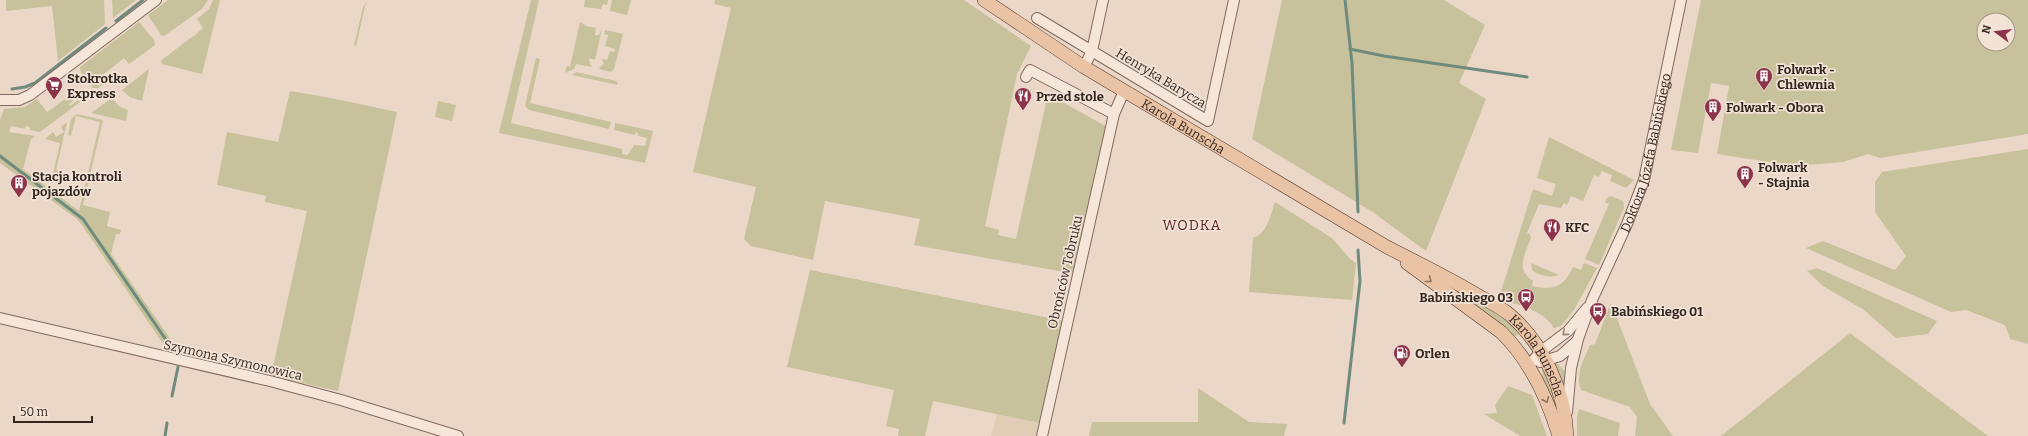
<svg xmlns="http://www.w3.org/2000/svg" width="2028" height="436" font-family="Bitter,serif">
	<style>
		.farmland { fill: #dfceb5 }
		.green { fill: #c7c29c; fill-rule: evenodd }
		.lines { fill: none; stroke-linecap: round; stroke-linejoin: round }
		.stream { stroke: #6f8b7e; stroke-width: 3 }
		.minor-casing { stroke: #83695e; stroke-width: 12 }
		.major-casing { stroke: #523932; stroke-width: 14 }
		.minor { stroke: #f5e6d9; stroke-width: 10 }
		.major { stroke: #e9c3a3; stroke-width: 13 }
		.oneway { stroke: #8f7462 }
		.oneway2 { stroke: #95867c }
		.labels { text-anchor: middle; dominant-baseline: central; stroke-width: 3.5; stroke-linejoin: round; paint-order: stroke }
		.poi-label { font-size: 13px; font-weight: bold; fill: #352620; stroke: #f2e3d6; text-anchor: start }
		.street-label { font-size: 13px; fill: #352620; stroke: #f2e3d6 }
		.neighbourhood-label { font-size: 14px; letter-spacing: 1px; fill: #5d2426; stroke: #f2e3d6 }
	</style>
	<rect width="100%" height="100%" fill="#ead7c7"/>
	<polygon class="farmland" points="997,414 1040,423 1037,436 991,436"/>
	<g class="green">
		<polygon points="6,0 104,0 105,24 58,61 52,6 6,11"/>
		<polygon points="112,0 136,0 113,18"/>
		<polygon points="168,0 208,0 202,9 164,36 161,35 148,15"/>
		<polygon points="213,0 220,0 202,74 162,64 161,61 158,63 193,36 194,36 203,28 197,19 209,9"/>
		<polygon points="531,0 539,0 511,123 622,149 622,154 628,155 634,145 645,146 647,138 638,136 638,133 636,132 635,135 614,130 615,123 653,131 645,163 499,133"/>
		<polygon points="585,0 608,0 606,10 607,5 603,4 601,9 584,7"/>
		<polygon points="612,0 631,0 627,15 610,11"/>
		<polygon points="715,0 964,0 1031,46 1017,74 985,226 999,230 998,235 1016,239 1048,94 1109,128 1075,274 914,245 920,219 825,201 813,260 751,246 744,239 756,187 693,172 731,8 714,4"/>
		<polygon points="1282,0 1444,0 1485,25 1459,83 1486,99 1426,251 1371,211 1252,139"/>
		<path d="M1701,0H2028V134L1880,158L1868,154L1843,162L1795,166L1717,154L1729,86L1711,83L1698,153L1671,150ZM1984,20H2008V44H1984Z"/>
		<polygon points="366,2 356,46 354,45 363,8"/>
		<polygon points="139,22 154,40 155,45 129,64 124,58 99,78 103,84 98,88 93,88 81,72 80,67"/>
		<polygon points="580,22 586,26 596,28 595,35 599,35 602,29 595,60 589,58 590,64 592,67 576,64 574,69 565,73 567,66 570,67"/>
		<polygon points="605,30 623,34 614,69 611,72 600,69 599,68 604,64 602,59 607,60 610,51 614,52 615,49 605,46 608,35 604,34"/>
		<polygon points="536,58 540,59 530,103 611,122 609,129 529,110 525,106"/>
		<polygon points="149,69 142,101 130,97 122,90"/>
		<polygon points="576,72 616,81 618,85 572,75"/>
		<polygon points="290,91 331,98 397,112 338,391 271,376 307,211 265,202 266,196 217,185 227,132 278,142"/>
		<polygon points="73,96 75,99 69,104 70,106 78,100 80,102 40,132 30,130 30,127 26,126 25,129 11,126 9,132 35,136 31,139 23,169 79,211 100,122 76,116 71,136 68,135 71,119 77,114 103,120 83,205 110,212 107,226 121,230 120,234 116,234 111,254 174,344 165,351 166,348 82,225 77,219 0,163 0,120 4,109 25,107 37,99 47,112 65,99 67,101"/>
		<polygon points="112,98 119,106 128,110 126,121 91,113"/>
		<polygon points="438,101 456,105 452,121 435,117"/>
		<polygon points="67,122 56,170 59,171 58,175 53,174 60,143 45,139 53,132 56,137 64,132 61,127"/>
		<path d="M1549,137L1634,180L1626,188L1610,181L1612,175L1602,171L1599,177L1594,175L1583,201L1571,196L1567,205L1564,203L1561,208L1539,204L1527,233L1530,234L1531,238C1525,254 1515,270 1533,281L1532,286C1553,291 1564,287 1573,267L1581,270L1584,263L1597,268L1574,310L1561,326L1554,328C1541,308 1520,307 1499,298L1533,189L1552,196L1556,184L1537,178Z"/>
		<polygon points="2028,149 2028,344 2010,339 2005,325 1966,310 1951,312 1806,248 1823,241 1895,270 1906,256 1875,212 1875,182 1882,172"/>
		<polygon points="1611,196 1623,201 1624,208 1599,265 1585,259 1609,204 1605,202 1607,198"/>
		<path d="M1275,202L1332,238L1350,259L1356,263L1352,300L1249,292L1253,238C1267,234 1271,214 1275,202Z"/>
		<path d="M1531,263L1559,275C1551,278 1539,276 1532,270Z"/>
		<polygon points="1817,268 1937,321 1928,334 1896,338 1864,310 1823,286 1807,271"/>
		<polygon points="810,270 1064,321 1040,423 933,401 925,436 898,436 899,429 886,426 894,390 787,367"/>
		<polygon points="1437,278 1495,310 1519,334 1513,338"/>
		<path d="M1611,303L1650,404L1673,436H1635L1637,417L1630,407L1581,390C1575,374 1584,359 1590,345L1595,344Z"/>
		<polygon points="1850,333 1988,436 1721,436"/>
		<polygon points="1556,362 1566,372 1564,385 1553,363"/>
		<polygon points="1544,369 1553,383 1558,417 1543,382 1542,371"/>
		<polygon points="1508,386 1532,395 1547,436 1520,436 1484,414 1497,413 1495,405"/>
		<polygon points="1198,388 1249,422 1287,424 1284,436 1089,436 1092,422 1198,422"/>
		<polygon points="1579,409 1620,423 1618,436 1577,436 1577,418"/>
	</g>
	<g class="lines">
		<g class="stream">
			<polyline points="1345,0 1352,63 1358,212"/>
			<polyline points="116,21 143,0"/>
			<polyline points="1350,49 1384,56 1527,77"/>
			<polyline points="12,89 25,87 35,83 106,28"/>
			<polyline points="0,156 83,219 171,347"/>
			<polyline points="172,396 178,367"/>
			<polyline points="1344,423 1360,281 1358,250"/>
			<polyline points="165,436 167,423"/>
		</g>
		<defs>
			<g id="minor">
				<polyline points="1037,18 1208,121 1234,0"/>
				<polyline points="1084,67 1092,51 1103,0"/>
				<polyline points="1026,77 1030,70 1114,114"/>
				<polyline points="0,100 19,100 30,95 156,0"/>
				<polyline points="0,318 270,381 341,400 458,436"/>
				<polyline points="1540,362 1560,356 1577,341"/>
				<polyline points="1529,366 1540,352 1568,331 1587,308"/>
				<path id="s1" d="M1567,412L1571,368L1578,339L1592,300L1627,224L1644,180L1681,0"/>
				<polyline points="1042,436 1114,114 1124,91"/>
			</g>
			<g id="major">
				<path id="s2" d="M984,0L1084,67L1387,247C1418,263 1449,278 1479,296C1489,302 1501,307 1510,315C1544,344 1565,392 1567,436"/>
				<path d="M1407,263L1501,332C1530,360 1547,397 1559,436"/>
			</g>
		</defs>
		<use href="#minor" class="minor-casing"/>
		<use href="#major" class="major-casing"/>
		<use href="#minor" class="minor"/>
		<use href="#major" class="major"/>
	</g>
	<defs><path id="oneway-chevron" d="M-2-3.5L2.5 0L-2 3.5" fill="none" stroke-width="1.6" stroke-linecap="round" stroke-linejoin="round"/></defs>
	<g class="oneway">
		<use href="#oneway-chevron" transform="translate(1429 280) rotate(38)"/>
		<use href="#oneway-chevron" transform="translate(1546 400) rotate(67)"/>
	</g>
	<use class="oneway2" href="#oneway-chevron" transform="translate(1565 333) rotate(140)"/>
	<defs>
		<symbol id="building-pin" viewBox="-11 -11 22 30"><path d="M0 17L-7.5 6A9.5 9.5 0 1 1 7.5 6Z" fill="#8c344a" stroke="#f2e3d6"/><path d="M-4-6H4V6H1V3H-1V6H-4ZM-2.5-4.3h1.7v1.8h-1.7ZM.8-4.3h1.7v1.8H.8ZM-2.5-1h1.7V.8h-1.7ZM.8-1h1.7V.8H.8Z" fill="#fff"/></symbol>
		<symbol id="supermarket-pin" viewBox="-11 -11 22 30"><path d="M0 17L-7.5 6A9.5 9.5 0 1 1 7.5 6Z" fill="#8c344a" stroke="#f2e3d6"/><path d="M-6-5.5h2.5l.6 2H6L4.5 2H-2.5L-4.4-4H-6ZM-1.5 3.2a1.3 1.3 0 1 0 .1 0ZM3 3.2a1.3 1.3 0 1 0 .1 0Z" fill="#fff"/></symbol>
		<symbol id="restaurant-pin" viewBox="-11 -11 22 30"><path d="M0 17L-7.5 6A9.5 9.5 0 1 1 7.5 6Z" fill="#8c344a" stroke="#f2e3d6"/><path d="M-5-6h1v4h1v-4h1v4h1v-4h1v5L-1.5 .5V6h-2V.5L-5-1ZM5-6V6H3V1.5H1.5Q1.5-4 5-6Z" fill="#fff"/></symbol>
		<symbol id="bus-pin" viewBox="-11 -11 22 30"><path d="M0 17L-7.5 6A9.5 9.5 0 1 1 7.5 6Z" fill="#8c344a" stroke="#f2e3d6"/><path d="M-5-6H5V4H4V6H2V4H-2V6H-4V4H-5ZM-3.5-4V0h7V-4ZM-3.5 1.2v1.5H-2V1.2ZM2 1.2v1.5H3.5V1.2Z" fill="#fff"/></symbol>
		<symbol id="fuel-pin" viewBox="-11 -11 22 30"><path d="M0 17L-7.5 6A9.5 9.5 0 1 1 7.5 6Z" fill="#8c344a" stroke="#f2e3d6"/><path d="M-5.5-6h7V0h2V4h1.3V-2.5L3-4.5l.8-.8L6-3V5H2.5V1h-1V6h-7ZM-4.2-4.7v3.2H.2V-4.7Z" fill="#fff"/></symbol>
	</defs>
	<g fill-rule="evenodd">
		<use href="#building-pin" x="1754" y="66" width="20" height="27"/>
		<use href="#supermarket-pin" x="44" y="75" width="20" height="27"/>
		<use href="#restaurant-pin" x="1013" y="86" width="20" height="27"/>
		<use href="#building-pin" x="1703" y="97" width="20" height="27"/>
		<use href="#building-pin" x="1735" y="164" width="20" height="27"/>
		<use href="#building-pin" x="9" y="173" width="20" height="27"/>
		<use href="#restaurant-pin" x="1542" y="217" width="20" height="27"/>
		<use href="#bus-pin" x="1516" y="287" width="20" height="27"/>
		<use href="#bus-pin" x="1588" y="301" width="20" height="27"/>
		<use href="#fuel-pin" x="1392" y="343" width="20" height="27"/>
	</g>
	<g class="labels">
		<g class="poi-label">
			<text x="1777" y="69">Folwark -<tspan x="1777" dy="15">Chlewnia</tspan></text>
			<text x="67" y="78">Stokrotka<tspan x="67" dy="15">Express</tspan></text>
			<text x="1036" y="96">Przed stole</text>
			<text x="1726" y="107">Folwark - Obora</text>
			<text x="1758" y="167">Folwark<tspan x="1758" dy="15">- Stajnia</tspan></text>
			<text x="32" y="176">Stacja kontroli<tspan x="32" dy="15">pojazdów</tspan></text>
			<text x="1565" y="227">KFC</text>
			<text x="1513" y="297" text-anchor="end">Babińskiego 03</text>
			<text x="1611" y="311">Babińskiego 01</text>
			<text x="1415" y="353">Orlen</text>
		</g>
		<g class="street-label">
			<text transform="translate(1161 78) rotate(31)">Henryka Barycza</text>
			<text stroke="none"><textPath href="#s2" startOffset="236">Karola Bunscha</textPath></text>
			<text stroke="none"><textPath href="#s1" startOffset="273">Doktora Józefa Babińskiego</textPath></text>
			<text transform="translate(1065 272) rotate(-77)">Obrońców Tobruku</text>
			<text stroke="none"><textPath href="#s2" startOffset="663">Karola Bunscha</textPath></text>
			<text transform="translate(233 360) rotate(13)">Szymona Szymonowica</text>
		</g>
		<g class="neighbourhood-label">
			<text x="1192" y="225">WODKA</text>
		</g>
	</g>
	<g transform="translate(1996 32) rotate(285)"><circle r="19" fill="#f2e3d6" stroke="#a6978d"/>
	<path d="M0-3L7 15L0 10L-7 15Z" fill="#8c344a"/>
	<text y="-6" font-size="11" font-weight="bold" text-anchor="middle" fill="#352620">N</text>
	</g>
	<path d="M14 416v6h78v-6" fill="none" stroke="#352620" stroke-width="2"/>
	<text x="20" y="416" font-size="12" fill="#352620" stroke="#f2e3d6" stroke-width="3" paint-order="stroke">50 m</text>
</svg>
